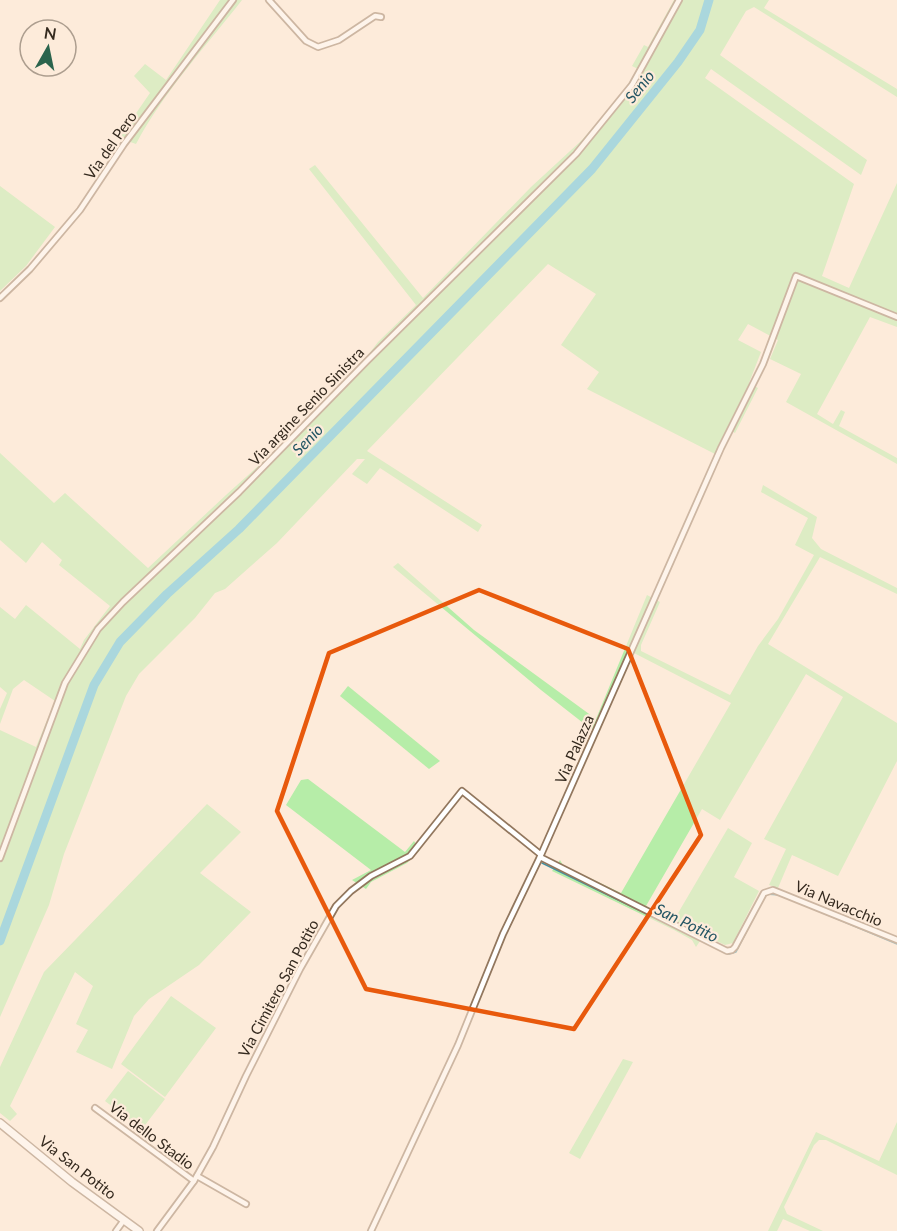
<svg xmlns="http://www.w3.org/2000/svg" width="897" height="1231" font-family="Lato,sans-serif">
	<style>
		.green { fill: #b6eda8 }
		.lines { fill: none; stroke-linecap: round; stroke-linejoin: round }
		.stream { stroke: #4092a5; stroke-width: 1.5 }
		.river { stroke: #45bfdf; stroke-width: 9 }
		.street-casing { stroke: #92775e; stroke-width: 8 }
		.secondary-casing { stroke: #92775e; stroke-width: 10 }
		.street { stroke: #fff; stroke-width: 4.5 }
		.secondary { stroke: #fff; stroke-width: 7 }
		.marked { fill: none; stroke: #e8590c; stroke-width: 4.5; stroke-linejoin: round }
		.labels { text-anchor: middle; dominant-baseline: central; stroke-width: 4.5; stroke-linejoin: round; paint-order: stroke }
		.street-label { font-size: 15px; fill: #352a1f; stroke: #fdebda }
		.water-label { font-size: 16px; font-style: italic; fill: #265765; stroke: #fdebda }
	</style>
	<rect width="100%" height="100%" fill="#fdebda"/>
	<g class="green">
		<path d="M220,0H242C206,46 163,93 136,144L119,138L150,93L134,76L145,64L166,80Z"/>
		<polygon points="674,0 769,0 764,8 897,89 897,97 754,7 746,11 720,55 867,160 861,175 711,69 705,78 854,184 822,276 849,288 897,183 897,327 870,317 817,414 833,424 841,410 845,412 839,426 897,458 897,464 786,402 801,374 770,359 778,340 748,324 738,340 761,352 749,383 758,388 735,433 727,428 715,454 587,389 599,372 561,345 596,294 548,264 367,451 482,525 478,532 380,468 367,484 352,474 365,459 357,459 277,543 225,589 215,593 195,618 139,674 126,696 64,854 49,905 0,1017 0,730 36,747 55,701 24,680 13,689 0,724 0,709 7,693 0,687 0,607 15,619 26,605 80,649 84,640 110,606 59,565 62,560 42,542 26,563 0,540 0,453 54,503 65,493 148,568 226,495 340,392 378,342 416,305 309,169 315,165 423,298 531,187 582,140 621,95 638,69 632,66 644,45 648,47"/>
		<polygon points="0,186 55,227 26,266 0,291"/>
		<polygon points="763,485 817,517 812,538 821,549 897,588 897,594 820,557 768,644 897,723 897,761 838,876 792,855 778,888 769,885 786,849 764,839 843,697 806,674 720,820 702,809 646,906 674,920 728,828 752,843 734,877 759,891 733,943 725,945 704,935 696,947 692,940 674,930 552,871 560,860 563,865 621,893 731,703 634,653 598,732 587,726 541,690 393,567 398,563 474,630 596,719 647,595 660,602 641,645 641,651 730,695 758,646 778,619 814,555 795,545 808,518 761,492"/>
		<polygon points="348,686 440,761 429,769 340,696"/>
		<polygon points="308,779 405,852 414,841 420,850 407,863 371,882 366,889 352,880 371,870 286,805 301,780"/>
		<polygon points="207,804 241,832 200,873 251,912 199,965 149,999 134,1016 112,1069 76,1052 88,1030 76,1024 93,986 75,972 10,1106 17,1114 10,1121 0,1113 0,1067 44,972"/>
		<polygon points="171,996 216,1028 165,1097 121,1064"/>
		<polygon points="623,1059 633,1062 580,1159 569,1153"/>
		<polygon points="128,1071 165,1099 142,1129 105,1101"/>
		<polygon points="897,1122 897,1175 826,1140 819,1140 814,1145 784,1207 787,1214 823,1231 810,1231 783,1219 777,1231 768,1231 816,1132 879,1161"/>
	</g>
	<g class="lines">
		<g class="stream">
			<polyline points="542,863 711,945"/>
			<polyline points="792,900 897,944"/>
			<polyline points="726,953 729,954 736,952 766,894 779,895"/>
		</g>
		<polyline class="river" points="0,941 94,685 120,642 167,594 239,529 592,169 678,62 700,30 709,0"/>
		<defs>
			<g id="street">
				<polyline points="269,0 306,41 318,47 339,40 375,16 381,17"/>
				<polyline points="0,298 30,269 80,210 124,144 233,0"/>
				<polyline points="540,857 727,951 732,950 735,947 764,893 773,890 897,940"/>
				<polyline points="0,858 65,683 98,629 123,602 239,492 367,361 576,154 632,85 679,0"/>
				<polyline points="95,1108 194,1181"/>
				<polyline points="197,1176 246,1204"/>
				<polyline points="116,1231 124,1220"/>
				<polyline points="157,1231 194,1181 213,1147 246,1076 300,969 336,906 351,891 371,876 410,856 462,791 540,854"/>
				<polyline points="371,1231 458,1045 503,934 540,857 721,448 763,364 796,276 897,317"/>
			</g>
			<polyline id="secondary" points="0,1123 72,1182 139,1231"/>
		</defs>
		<use href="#street" class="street-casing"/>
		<use href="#secondary" class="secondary-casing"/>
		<use href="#street" class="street"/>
		<use href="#secondary" class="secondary"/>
	</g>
	<path d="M0 0H897V1231H0ZM479,590L628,649L701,835L574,1029L366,989L277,811L329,653Z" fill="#fdebda" fill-opacity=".55" fill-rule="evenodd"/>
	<path class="marked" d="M479,590L628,649L701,835L574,1029L366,989L277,811L329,653Z"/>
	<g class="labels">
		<g class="street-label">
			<text transform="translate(110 145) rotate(-55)">Via del Pero</text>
			<text transform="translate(306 406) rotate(-46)">Via argine Senio Sinistra</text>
			<text transform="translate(574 749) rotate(-66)">Via Palazza</text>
			<text transform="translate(839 903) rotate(23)">Via Navacchio</text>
			<text transform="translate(278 988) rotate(-62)">Via Cimitero San Potito</text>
			<text transform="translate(152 1135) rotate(37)">Via dello Stadio</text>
			<text transform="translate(78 1167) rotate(38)">Via San Potito</text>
		</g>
		<g class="water-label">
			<text transform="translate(639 86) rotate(-51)">Senio</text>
			<text transform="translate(307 439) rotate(-46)">Senio</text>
			<text transform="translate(687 922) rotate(26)">San Potito</text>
		</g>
	</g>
	<g transform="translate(48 48) rotate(9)"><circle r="28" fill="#fdebda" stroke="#ad9e8f" stroke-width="1.5"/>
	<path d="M0-4.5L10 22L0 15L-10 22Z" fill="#2b644d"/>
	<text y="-9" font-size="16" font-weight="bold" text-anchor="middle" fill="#352a1f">N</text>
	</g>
</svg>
